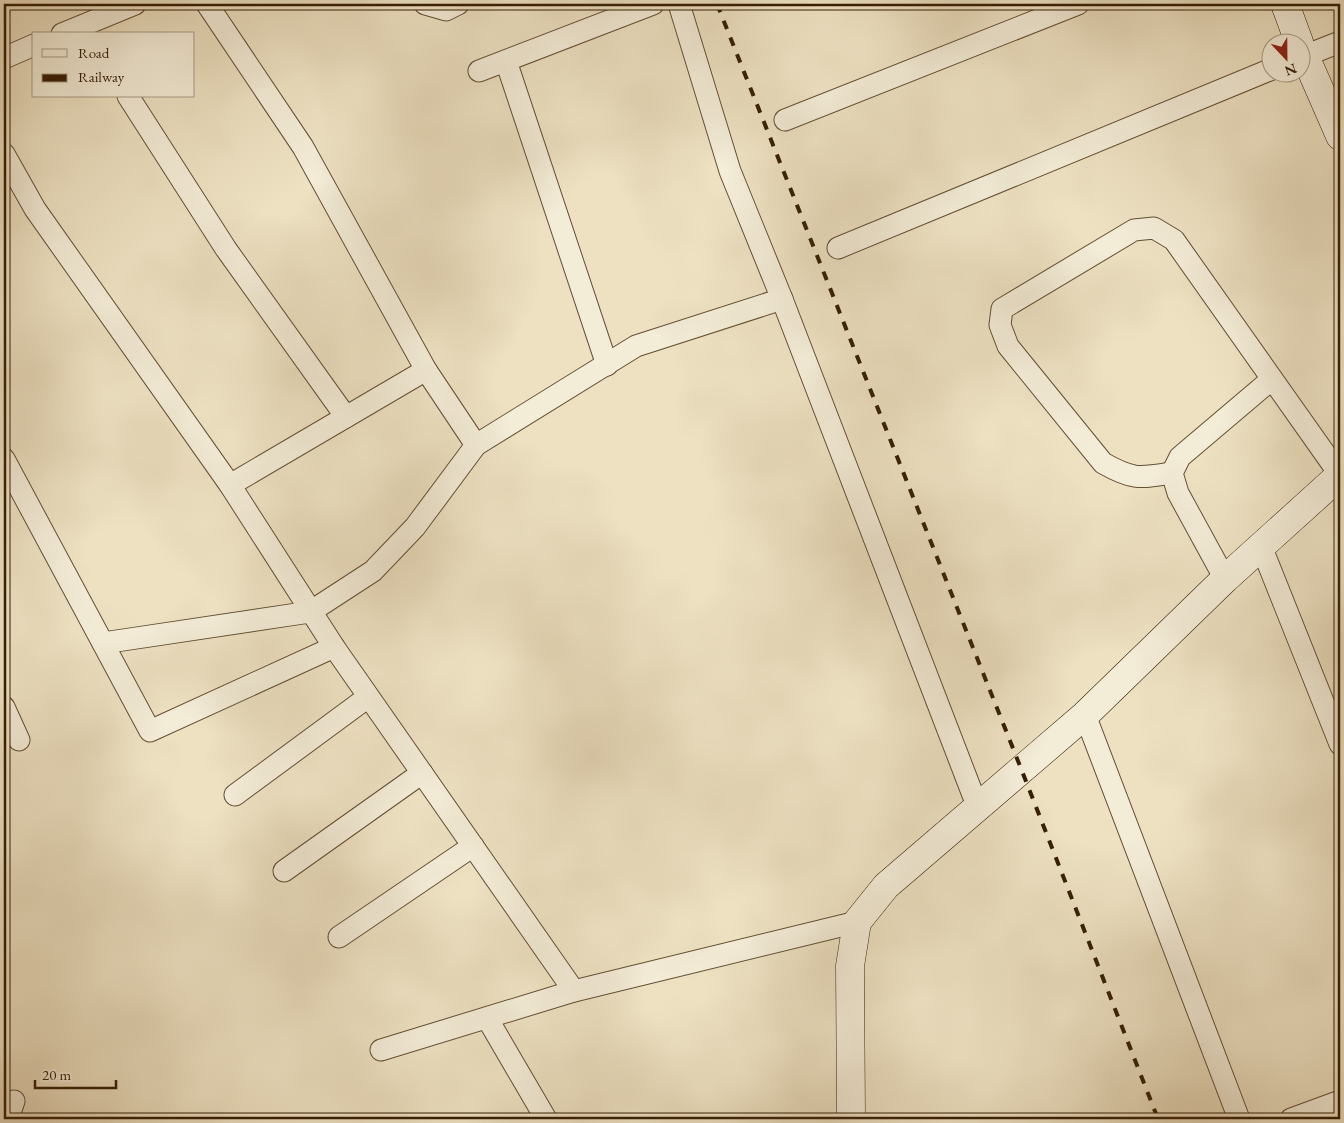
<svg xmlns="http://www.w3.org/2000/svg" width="1344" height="1123" font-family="'EB Garamond',serif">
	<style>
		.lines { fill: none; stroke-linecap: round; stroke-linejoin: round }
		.street-casing { stroke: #634f34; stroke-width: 23 }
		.secondary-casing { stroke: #351e05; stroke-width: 29 }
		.street { stroke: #f3ecd7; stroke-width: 21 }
		.secondary { stroke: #f3ecd7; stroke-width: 28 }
		.rail { stroke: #351e05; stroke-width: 4; stroke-dasharray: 9 9; stroke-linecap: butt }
	</style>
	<rect width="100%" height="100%" fill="#ede1c2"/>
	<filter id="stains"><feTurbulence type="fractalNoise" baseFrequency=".004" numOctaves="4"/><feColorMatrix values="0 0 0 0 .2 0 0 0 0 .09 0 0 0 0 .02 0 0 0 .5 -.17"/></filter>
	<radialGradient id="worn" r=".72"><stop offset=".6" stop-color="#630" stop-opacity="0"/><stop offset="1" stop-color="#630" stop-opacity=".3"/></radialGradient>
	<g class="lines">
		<defs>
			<g id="street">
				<polyline points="207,4 303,147 426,370 476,445"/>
				<polyline points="425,4 446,10 458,4"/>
				<polyline points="679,4 730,171 782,299 978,808"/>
				<polyline points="62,34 135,4"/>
				<polyline points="1302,57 1340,42"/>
				<polyline points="4,58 34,45"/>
				<polyline points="506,61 607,365"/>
				<polyline points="479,71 653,4"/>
				<polyline points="128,96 226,249 346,417"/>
				<polyline points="785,120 1078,4"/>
				<polyline points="4,154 35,209 230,485 334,647 574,991"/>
				<polyline points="838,248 1272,69"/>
				<polyline points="4,459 150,731 334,647"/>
				<path d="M1172,473C1139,478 1133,480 1103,463L1008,346L1000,325L1002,309L1134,230L1154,228L1174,240L1340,475"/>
				<polyline points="230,485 426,370"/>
				<polyline points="1261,546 1340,744"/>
				<polyline points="1225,579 1178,493 1172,473 1180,457 1272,379"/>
				<polyline points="103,643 310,612 373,571 415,527 476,445 636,346 782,299"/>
				<polyline points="4,707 19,740"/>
				<polyline points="1085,715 1239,1119"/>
				<polyline points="235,795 368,697"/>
				<polyline points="284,871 422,773"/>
				<polyline points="339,937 473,846"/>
				<polyline points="487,1018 546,1119"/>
				<polyline points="381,1050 574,991 857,922"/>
				<polyline points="8,1119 14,1101"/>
				<polyline points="1291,1119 1340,1101"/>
			</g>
			<g id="secondary">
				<polyline points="1285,4 1299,42"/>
				<polyline points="1302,49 1340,136"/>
				<polyline points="851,1119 850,966 857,922 886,886 1085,715 1225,579 1340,475"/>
			</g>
		</defs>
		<use href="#street" class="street-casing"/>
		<use href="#secondary" class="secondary-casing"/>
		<use href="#street" class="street"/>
		<use href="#secondary" class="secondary"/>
		<polyline class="rail" points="717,4 1022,771 1158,1119"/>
	</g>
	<rect width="1344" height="1123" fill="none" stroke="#ede1c2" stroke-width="20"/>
	<rect x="5" y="5" width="1334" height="1113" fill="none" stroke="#351e05" stroke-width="2.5"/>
	<rect x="10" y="10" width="1324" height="1103" fill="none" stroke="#351e05"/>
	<rect x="32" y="32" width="162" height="65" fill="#f3ecd7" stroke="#a79a83"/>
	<rect x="42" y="49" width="25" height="8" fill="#f3ecd7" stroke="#a79a83"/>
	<text x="78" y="58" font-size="15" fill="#351e05">Road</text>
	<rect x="42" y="74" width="25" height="8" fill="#351e05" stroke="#a79a83"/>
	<text x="78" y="82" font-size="15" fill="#351e05">Railway</text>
	<g transform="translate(1286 58) rotate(158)"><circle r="24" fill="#f3ecd7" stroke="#a79a83"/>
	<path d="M0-4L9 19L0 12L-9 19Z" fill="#8f2418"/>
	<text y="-8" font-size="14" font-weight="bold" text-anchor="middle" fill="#351e05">N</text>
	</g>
	<path d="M35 1080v8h81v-8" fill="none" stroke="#351e05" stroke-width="2.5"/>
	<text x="42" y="1080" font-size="15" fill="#351e05" stroke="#f3ecd7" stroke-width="4" paint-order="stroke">20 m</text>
	<rect width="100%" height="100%" filter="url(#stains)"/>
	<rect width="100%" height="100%" fill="url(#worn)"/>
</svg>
